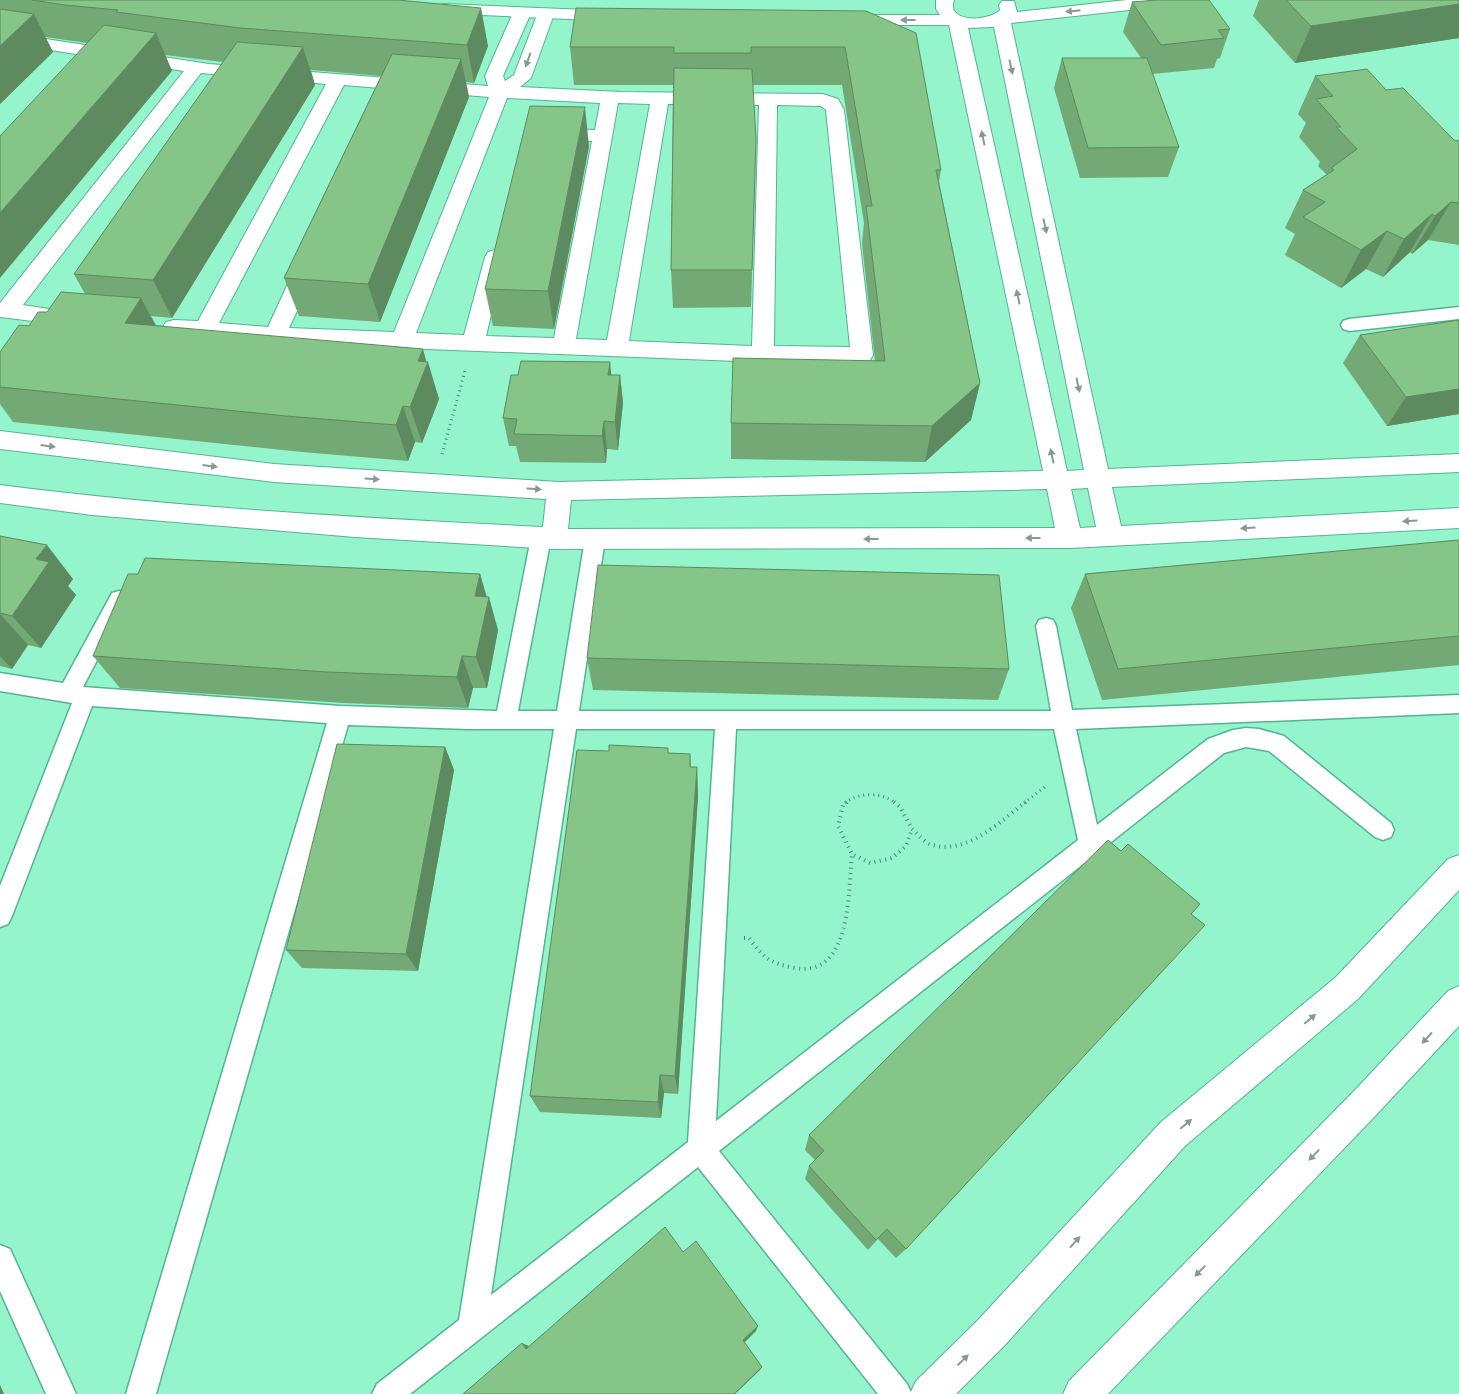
<svg xmlns="http://www.w3.org/2000/svg" width="1459" height="1394" font-family="'DejaVu Sans',sans-serif">
	<style>
		.lines { fill: none; stroke-linecap: round; stroke-linejoin: round }
		.service-casing { stroke: #54b58f; stroke-width: 3 }
		.minor-casing { stroke: #54b58f; stroke-width: 2 }
		.tertiary-casing { stroke: #54b58f; stroke-width: 2 }
		.path-far1 { stroke: #4a8d73; stroke-width: 3; stroke-dasharray: 1 4; stroke-linecap: butt }
		.path { stroke: #4a8d73; stroke-width: 4; stroke-dasharray: 1 4.5; stroke-linecap: butt }
		.service { fill: #fff; fill-rule: evenodd }
		.minor { fill: #fff; fill-rule: evenodd }
		.tertiary { fill: #fff; fill-rule: evenodd }
		.wall { fill: #72a975 }
		.shaded-wall { fill: #5d8a5f }
		.building { fill: #85c588; stroke: #5d8a5f }
		.oneway { fill: #869a93 }
	</style>
	<rect width="100%" height="100%" fill="#94f4cc"/>
	<g class="lines">
		<defs>
			<g id="service">
				<polygon points="1459,307 1459,319 1349,331 1343,329 1341,325 1343,321 1349,319"/>
				<path d="M541,530L548,533L551,538L518,711H557L585,539L588,534L595,531L602,534L605,539L579,711H1051L1036,626L1039,620L1046,618L1053,620L1056,626L1072,710L1459,695V713L1076,729L1097,825L1208,739L1233,730L1246,728L1259,729L1284,736L1391,823L1394,830L1391,837L1383,840L1375,837L1269,751L1246,747L1224,753L719,1151L907,1384L912,1394H878L698,1167L410,1394H372L377,1384L459,1320L554,729H469L348,725L156,1394H126L327,723L92,706L12,916L8,924L0,927V886L72,703L0,691V673L63,683L112,593L119,591L126,593L129,599L83,687L340,706L497,711L531,538L534,533ZM576,729H715L688,1142L491,1295ZM736,729H1054L1078,840L716,1121Z"/>
				<polygon points="0,1245 10,1249 76,1394 46,1394 0,1291"/>
			</g>
			<path id="minor" d="M522,8L528,9L531,13L503,76L505,81L514,75L539,10L545,9L551,10L554,14L531,78L520,87L621,92L823,94L838,99L844,110L873,355L870,360L862,363L763,362L275,343L204,337L166,332L163,327L166,322L174,320L198,321L326,84L201,73L23,305L82,314L85,319L82,324L74,326L0,317V303L184,71L0,42V32L209,64L488,86L485,76L513,13L516,9ZM344,85L489,97L394,332L289,328L318,266L314,261L307,259L300,261L296,266L268,327L219,323ZM507,98L600,103L595,130L550,128L543,130L540,134L543,138L550,140L592,141L554,338L486,336L505,257L502,252L495,250L488,252L485,257L464,335L416,333ZM618,103L650,104L607,340L576,339ZM668,104L759,105L752,346L629,341ZM777,105L821,106L826,110L850,347L774,346Z"/>
			<g id="tertiary">
				<path d="M936,0H954C953,3 953,6 953,8C958,24 992,19 1000,10L999,5L1002,1H1014L1017,12L1127,0H1183L1180,4L1174,5L1011,23L1108,469L1459,454V472L1112,487L1121,526L1459,508V528L1070,548L555,549L355,537L163,521L92,515L0,503V485C180,508 362,518 543,527L546,499L274,482L0,449V431L274,464L559,482L1043,471L949,25H849L843,24L840,20L843,16L849,15H940L936,9ZM992,27H994L1084,470L1067,471L968,28ZM1088,488L1096,527L1080,528L1071,489ZM1047,489L1055,528L568,529L571,500Z"/>
				<polygon points="444,4 611,11 617,12 620,16 617,20 611,21 438,13 435,9 438,5"/>
				<polygon points="1459,855 1459,890 1358,999 1185,1146 1004,1346 956,1394 910,1394 916,1381 978,1320 1161,1122 1336,977 1448,859"/>
				<polygon points="1459,986 1459,1026 1378,1113 1108,1394 1063,1394 1069,1381 1355,1090 1448,991"/>
			</g>
		</defs>
		<use href="#service" class="service-casing"/>
		<use href="#minor" class="minor-casing"/>
		<use href="#tertiary" class="tertiary-casing"/>
		<g class="path-far1">
			<polyline points="442,454 465,371"/>
			<path d="M845,803C858,792 883,792 895,803"/>
			<polyline points="1024,803 1045,787"/>
		</g>
		<g class="path">
			<polyline points="847,802 843,805 838,826 852,854 870,863 892,858 906,846 912,829"/>
			<polyline points="894,802 900,807 912,829"/>
			<path d="M912,829C917,833 924,842 930,844C966,857 1000,821 1026,802"/>
			<path d="M744,938H749C764,958 769,963 795,968C852,978 848,891 852,854"/>
		</g>
		<use href="#service" class="service"/>
		<use href="#minor" class="minor"/>
		<use href="#tertiary" class="tertiary"/>
	</g>
	<g class="wall">
		<polygon points="0,0 398,0 488,46 474,83 466,82 469,97 380,322 299,316 284,278 381,76 311,70 315,85 172,318 151,316 156,325 427,362 439,399 422,443 415,442 408,461 302,452 13,422 0,404 0,352 29,326 47,312 85,294 74,274 223,62 165,55 172,71 87,43 45,37 53,52 0,104"/>
		<polygon points="1259,0 1459,0 1459,38 1295,63 1253,16"/>
		<polygon points="1132,2 1230,29 1220,58 1217,59 1214,68 1152,74 1179,147 1168,177 1080,178 1054,88 1062,58 1141,58 1123,32"/>
		<polygon points="866,11 941,170 939,182 980,383 971,420 925,462 731,459 731,423 875,361 862,244 864,223 842,85 753,85 755,177 751,307 673,308 671,270 673,85 574,85 570,47"/>
		<polygon points="1315,76 1386,90 1454,140 1459,141 1459,245 1428,240 1412,254 1410,252 1383,277 1366,269 1341,288 1285,255 1295,234 1285,228 1303,190 1327,175 1318,166 1320,162 1299,137 1306,123 1298,114"/>
		<polygon points="589,146 554,329 493,326 485,289"/>
		<polygon points="1459,320 1459,414 1387,426 1343,363 1360,335"/>
		<polygon points="611,375 620,375 623,403 618,450 607,449 606,463 520,462 516,446 509,446 503,418"/>
		<polygon points="0,536 73,579 68,586 76,595 41,648 28,645 12,669 0,666"/>
		<polygon points="1459,540 1459,665 1102,700 1071,608 1085,574"/>
		<polygon points="138,574 480,574 486,597 498,630 487,688 473,688 468,708 344,703 120,688 93,656"/>
		<polygon points="587,658 1009,669 998,700 593,690"/>
		<polygon points="445,747 454,770 418,971 302,968 286,950"/>
		<polygon points="668,748 668,753 690,754 691,767 697,767 698,796 678,1094 664,1093 661,1118 540,1112 530,1096 609,751"/>
		<polygon points="1121,851 1200,904 906,1249 896,1258 878,1239 868,1250 805,1179 809,1166 815,1160 805,1150 809,1135"/>
	</g>
	<g class="shaded-wall">
		<polygon points="1459,4 1459,38 1295,63 1311,26"/>
		<polygon points="481,8 488,46 474,83 467,45"/>
		<polygon points="34,14 53,52 0,104 0,46"/>
		<polygon points="156,33 172,71 0,278 0,213"/>
		<polygon points="303,47 315,85 172,318 153,280"/>
		<polygon points="461,59 469,97 380,322 368,284"/>
		<polygon points="585,107 589,146 554,329 548,291"/>
		<polygon points="1451,202 1428,240 1412,254 1435,216"/>
		<polygon points="1432,214 1410,252 1383,277 1404,239"/>
		<polygon points="1387,231 1366,269 1341,288 1361,250"/>
		<polygon points="141,298 161,336 125,323"/>
		<polygon points="423,349 427,364 428,362 439,399 422,443 410,407 418,361"/>
		<polygon points="610,362 613,391 608,375"/>
		<polygon points="620,375 623,403 618,450 615,422"/>
		<polygon points="980,383 971,420 925,462 932,426"/>
		<polygon points="1459,389 1459,414 1387,426 1406,397"/>
		<polygon points="403,406 415,442 408,461 396,425"/>
		<polygon points="604,421 607,449 606,463 602,436"/>
		<polygon points="47,545 73,579 68,586 76,595 41,648 12,616 36,559"/>
		<polygon points="480,574 488,601 489,597 498,630 487,688 476,657 475,596"/>
		<polygon points="0,614 28,645 12,669 0,656"/>
		<polygon points="462,656 473,688 468,708 457,677"/>
		<polygon points="445,747 454,770 418,971 406,954"/>
		<polygon points="697,767 698,796 678,1094 675,1076"/>
		<polygon points="660,1075 664,1093 661,1118 658,1102"/>
		<polygon points="758,1326 756,1331 742,1345 743,1340"/>
		<polygon points="522,1343 533,1348 526,1349"/>
		<polygon points="762,1367 760,1370 735,1394 734,1394"/>
		<polygon points="0,1385 4,1394 0,1394"/>
	</g>
	<g class="building">
		<polygon points="32,0 398,0 481,8 467,45 240,28 116,12 118,10 65,5"/>
		<polygon points="1157,0 1209,0 1230,29 1218,30 1224,38 1161,45 1132,2"/>
		<polygon points="1286,0 1459,0 1459,4 1311,26"/>
		<polygon points="576,8 866,11 916,33 941,170 936,170 980,383 932,426 731,423 733,358 885,361 866,206 872,206 845,47 751,47 751,53 674,53 674,47 570,47"/>
		<polygon points="0,9 34,14 0,46"/>
		<polygon points="104,25 156,33 0,213 0,136"/>
		<polygon points="237,42 303,47 153,280 74,274"/>
		<polygon points="392,54 461,59 368,284 284,278"/>
		<polygon points="1062,58 1147,58 1179,147 1088,148"/>
		<polygon points="674,68 752,69 756,139 752,270 671,270"/>
		<polygon points="1367,69 1386,90 1403,88 1454,140 1459,141 1459,203 1451,202 1435,216 1432,214 1404,239 1387,231 1361,250 1303,217 1325,202 1303,190 1334,170 1331,168 1357,149 1336,127 1341,127 1316,99 1333,96 1315,76"/>
		<polygon points="530,106 585,107 548,291 485,289"/>
		<polygon points="61,292 141,298 125,323 423,349 418,361 428,362 410,407 403,406 396,425 286,416 0,387 0,352 19,325 29,326 38,312 47,312"/>
		<polygon points="1459,320 1459,389 1406,397 1360,335"/>
		<polygon points="521,361 610,362 608,375 620,375 615,422 604,421 602,436 514,434 517,419 503,418 511,375 518,375"/>
		<polygon points="0,536 47,545 36,559 49,562 12,616 0,613"/>
		<polygon points="1459,540 1459,636 1118,669 1085,574"/>
		<polygon points="145,558 480,574 475,596 489,597 476,657 462,656 457,677 327,672 93,656 128,574 138,574"/>
		<polygon points="598,565 999,575 1009,669 587,658"/>
		<polygon points="337,744 445,747 406,954 286,950"/>
		<polygon points="609,745 668,748 668,753 690,754 690,767 697,767 675,1076 660,1075 658,1102 530,1096 577,750 609,751"/>
		<polygon points="1108,840 1121,851 1128,844 1200,904 1191,914 1205,925 906,1249 887,1229 876,1240 809,1166 824,1151 809,1135"/>
		<polygon points="665,1227 683,1252 696,1241 758,1326 743,1340 762,1367 734,1394 463,1394 522,1343 526,1349"/>
	</g>
	<defs><path id="oneway-solid" d="M-6-.8H1V-3.2L6.5 0L1 3.2V.8H-6Z" transform="scale(1.25)"/></defs>
	<g class="oneway">
		<use href="#oneway-solid" transform="translate(1073 11) rotate(174)"/>
		<use href="#oneway-solid" transform="translate(908 20) rotate(180)"/>
		<use href="#oneway-solid" transform="translate(528 60) rotate(110)"/>
		<use href="#oneway-solid" transform="translate(1011 67) rotate(78)"/>
		<use href="#oneway-solid" transform="translate(983 138) rotate(-102)"/>
		<use href="#oneway-solid" transform="translate(1045 226) rotate(78)"/>
		<use href="#oneway-solid" transform="translate(1018 297) rotate(-102)"/>
		<use href="#oneway-solid" transform="translate(1078 385) rotate(78)"/>
		<use href="#oneway-solid" transform="translate(48 446) rotate(7)"/>
		<use href="#oneway-solid" transform="translate(1052 456) rotate(-102)"/>
		<use href="#oneway-solid" transform="translate(210 466) rotate(7)"/>
		<use href="#oneway-solid" transform="translate(372 479) rotate(3)"/>
		<use href="#oneway-solid" transform="translate(534 489) rotate(4)"/>
		<use href="#oneway-solid" transform="translate(1410 521) rotate(177)"/>
		<use href="#oneway-solid" transform="translate(1248 528) rotate(177)"/>
		<use href="#oneway-solid" transform="translate(1033 538) rotate(180)"/>
		<use href="#oneway-solid" transform="translate(871 539) rotate(180)"/>
		<use href="#oneway-solid" transform="translate(1310 1019) rotate(-40)"/>
		<use href="#oneway-solid" transform="translate(1427 1038) rotate(132)"/>
		<use href="#oneway-solid" transform="translate(1186 1124) rotate(-40)"/>
		<use href="#oneway-solid" transform="translate(1314 1155) rotate(134)"/>
		<use href="#oneway-solid" transform="translate(1075 1242) rotate(-48)"/>
		<use href="#oneway-solid" transform="translate(1200 1271) rotate(134)"/>
		<use href="#oneway-solid" transform="translate(963 1360) rotate(-44)"/>
	</g>
</svg>
